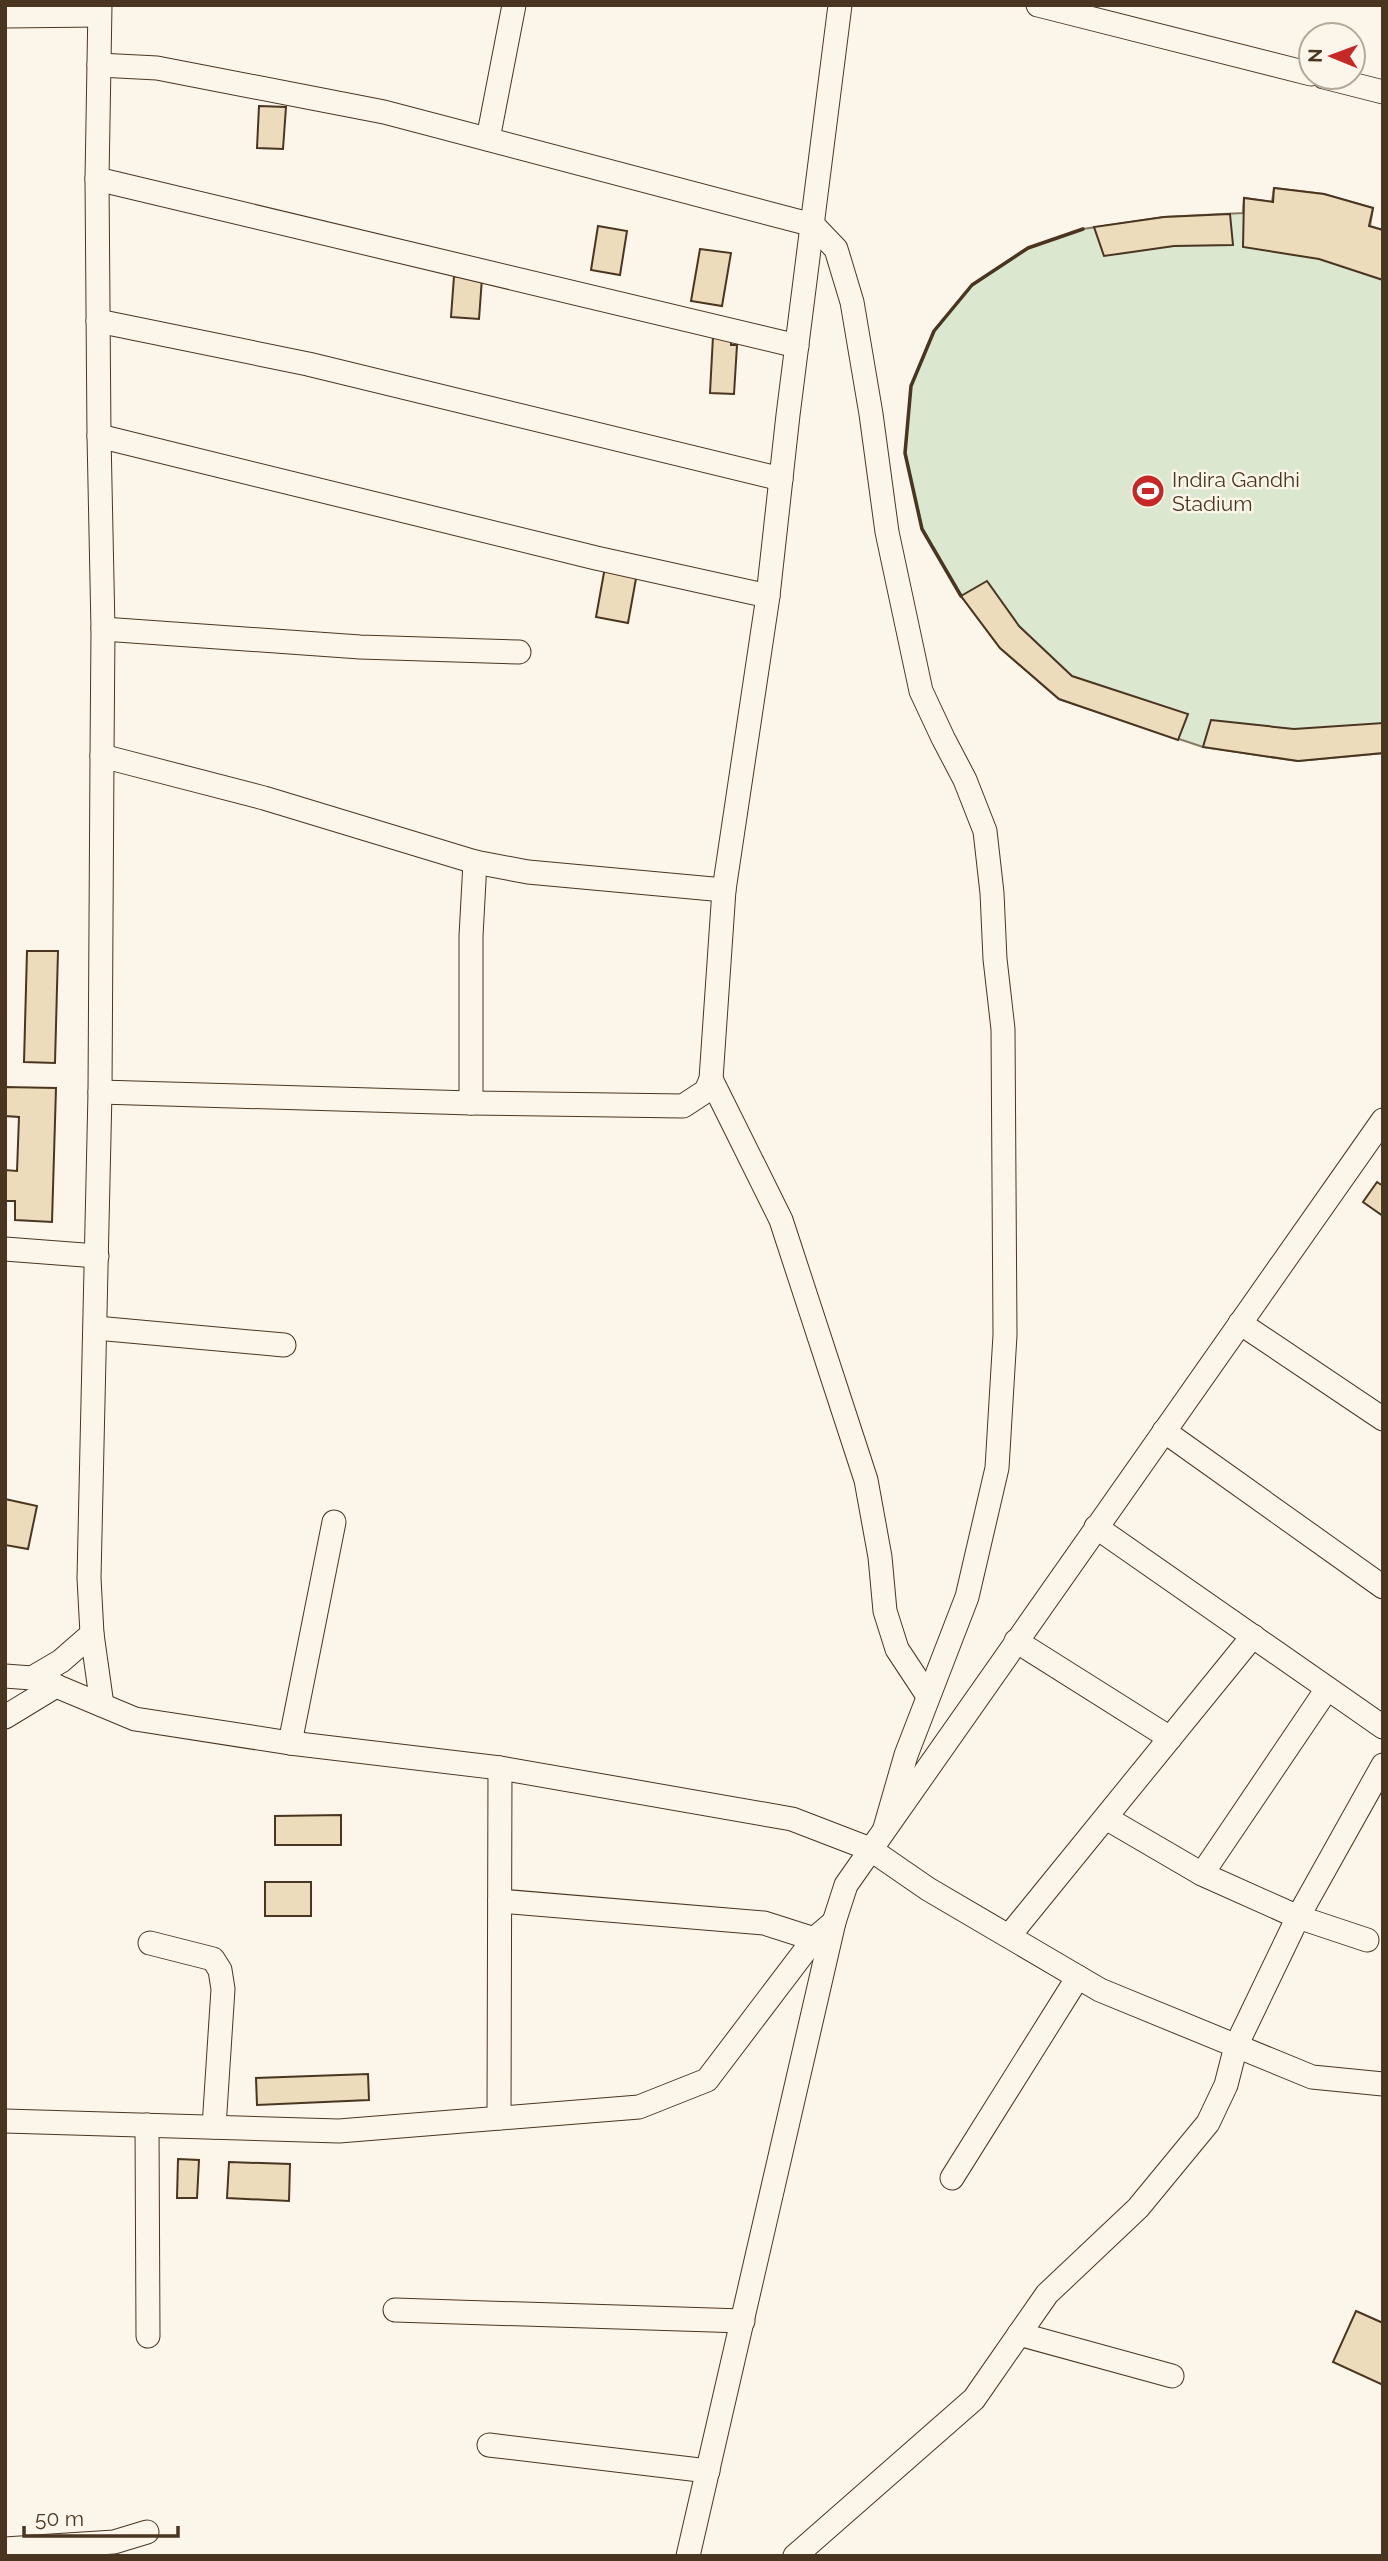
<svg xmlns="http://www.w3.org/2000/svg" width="1388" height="2561" font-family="Raleway,sans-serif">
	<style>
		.green { fill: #dce7d0; stroke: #887966; stroke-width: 2 }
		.building { fill: #ecdcbc; stroke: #4a3520; stroke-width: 2 }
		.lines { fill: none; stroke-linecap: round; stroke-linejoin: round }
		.minor-casing { stroke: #4a3520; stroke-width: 25 }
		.minor { stroke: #fbf6e9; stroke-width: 23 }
		.wall { stroke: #4a3520; stroke-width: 3.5 }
		.labels { text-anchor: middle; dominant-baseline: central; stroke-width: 5; stroke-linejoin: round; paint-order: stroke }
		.poi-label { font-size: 21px; fill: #4a3520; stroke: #fbf6e9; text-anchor: start }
	</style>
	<rect width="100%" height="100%" fill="#fbf6e9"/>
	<polygon class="green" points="1274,188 1324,194 1373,208 1370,226 1383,230 1383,753 1298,761 1203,747 1059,699 1000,648 961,596 922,529 905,453 911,386 934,331 972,285 1028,248 1083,229 1164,217 1243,213 1244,198 1272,202"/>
	<g class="building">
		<polygon points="259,106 286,107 283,149 257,148"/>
		<polygon points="1274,188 1324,194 1373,208 1369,226 1383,230 1383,280 1319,259 1243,247 1244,198 1273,202"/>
		<polygon points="1230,214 1233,245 1174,246 1104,256 1094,227 1164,217"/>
		<polygon points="598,226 627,231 620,275 591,270"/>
		<polygon points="700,249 731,253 722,306 691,301"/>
		<polygon points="454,276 482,278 479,319 451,317"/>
		<polygon points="713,336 731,337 731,345 737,345 734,394 710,393"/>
		<polygon points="605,567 637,573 628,623 596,617"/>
		<polygon points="987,581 1019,626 1072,676 1188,714 1178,740 1059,699 1000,648 961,596"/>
		<polygon points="1211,720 1294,729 1383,723 1383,753 1298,761 1203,747"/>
		<polygon points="27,951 58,951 55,1063 24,1062"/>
		<polygon points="5,1087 56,1088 52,1222 15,1220 15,1201 5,1201 5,1170 17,1171 19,1117 5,1116"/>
		<polygon points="1377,1182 1383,1186 1383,1216 1363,1202"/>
		<polygon points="5,1499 37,1506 28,1549 5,1545"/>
		<polygon points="341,1815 341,1845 275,1845 275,1816"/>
		<rect x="265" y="1882" width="46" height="34"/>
		<polygon points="368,2074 369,2100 257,2105 256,2078"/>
		<polygon points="178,2159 199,2160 197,2198 177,2198"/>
		<polygon points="229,2162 290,2164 289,2201 227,2198"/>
		<polygon points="1356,2311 1383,2323 1383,2385 1333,2362"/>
	</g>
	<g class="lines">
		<defs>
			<g id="minor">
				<polyline points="100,5 97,179 99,436 103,629 102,756 100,1092 89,1578 92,1634 102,1705"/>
				<polyline points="1038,5 1311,74"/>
				<polyline points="5,16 99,15"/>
				<polyline points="99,65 157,68 384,112 813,225 836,249 852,302 871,414 887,532 921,691 943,738 965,780 985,831 992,893 995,959 1003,1029 1005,1335 997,1468 967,1597 906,1755 885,1828"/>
				<polyline points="1324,77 1383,92"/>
				<polyline points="488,139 514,5"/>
				<polyline points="97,179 797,346"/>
				<polyline points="98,321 308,364 781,479"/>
				<polyline points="99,436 596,558 768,596"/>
				<polyline points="103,629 360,647 519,652"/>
				<polyline points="102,756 264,798 475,862 528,872 724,890"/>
				<polyline points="711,1079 781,1220 866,1480 880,1557 885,1611 897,1649 928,1696"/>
				<polyline points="100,1092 471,1103 683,1106 706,1091 711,1079 724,890 768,596 788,415 840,5"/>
				<polyline points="471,1103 471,936 475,862"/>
				<polyline points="5,1249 97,1256"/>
				<polyline points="1240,1323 1383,1419"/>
				<polyline points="96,1328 284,1345"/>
				<polyline points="1164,1431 1383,1587"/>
				<polyline points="1096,1527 1383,1727"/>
				<polyline points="1016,1641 1170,1738"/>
				<polyline points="5,1676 32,1678 56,1686 135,1719 290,1743 500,1768 792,1819 870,1849 928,1889 1100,1990 1312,2077 1383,2084"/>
				<polyline points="32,1678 61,1661 92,1634"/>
				<polyline points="5,1717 56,1686"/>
				<polyline points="290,1743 334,1522"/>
				<polyline points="1106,1818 1202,1874 1298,1917 1367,1940"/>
				<polyline points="1202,1874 1327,1689"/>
				<polyline points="500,1901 764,1923 814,1939"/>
				<polyline points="1009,1936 1253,1636"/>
				<polyline points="150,1943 213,1959 220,1970 223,1989 214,2127"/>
				<polyline points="499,2118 500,1768"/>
				<polyline points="5,2121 339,2131 639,2107 707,2080 814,1939 834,1922"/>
				<polyline points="147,2125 148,2336"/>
				<polyline points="952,2178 1078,1977"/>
				<polyline points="395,2310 743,2321"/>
				<polyline points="1019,2334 1172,2376"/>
				<polyline points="489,2445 708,2471"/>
				<polyline points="5,2549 114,2542 147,2532"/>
				<polyline points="688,2556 834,1922 846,1885 1383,1120"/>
				<polyline points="795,2556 974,2399 1047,2294 1138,2208 1208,2123 1226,2085 1236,2046 1298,1917 1383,1765"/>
			</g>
		</defs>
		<use href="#minor" class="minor-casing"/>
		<use href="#minor" class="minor"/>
		<polyline class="wall" points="961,596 922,529 905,453 911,386 934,331 972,285 1028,248 1083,229"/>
	</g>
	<defs>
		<symbol id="stadium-disc" viewBox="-11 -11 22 22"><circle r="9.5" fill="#c62828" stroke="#fbf6e9"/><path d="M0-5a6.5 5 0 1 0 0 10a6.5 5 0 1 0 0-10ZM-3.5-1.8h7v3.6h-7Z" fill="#fff"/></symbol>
	</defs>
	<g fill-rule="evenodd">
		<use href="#stadium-disc" x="1129" y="472" width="38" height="38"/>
	</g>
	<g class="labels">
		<g class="poi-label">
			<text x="1172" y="479">Indira Gandhi<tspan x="1172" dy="24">Stadium</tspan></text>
		</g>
	</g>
	<rect width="1388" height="2561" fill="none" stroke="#4a3520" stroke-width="14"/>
	<g transform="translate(1332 56) rotate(271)"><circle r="33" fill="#fbf6e9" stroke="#b4a999" stroke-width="2"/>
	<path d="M0-5L12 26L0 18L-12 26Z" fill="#c62828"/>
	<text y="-10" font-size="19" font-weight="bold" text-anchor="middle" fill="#4a3520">N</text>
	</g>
	<path d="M24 2526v10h154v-10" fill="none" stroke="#4a3520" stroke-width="3.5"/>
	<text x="35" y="2526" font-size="21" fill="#4a3520" stroke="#fbf6e9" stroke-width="5" paint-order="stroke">50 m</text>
</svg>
